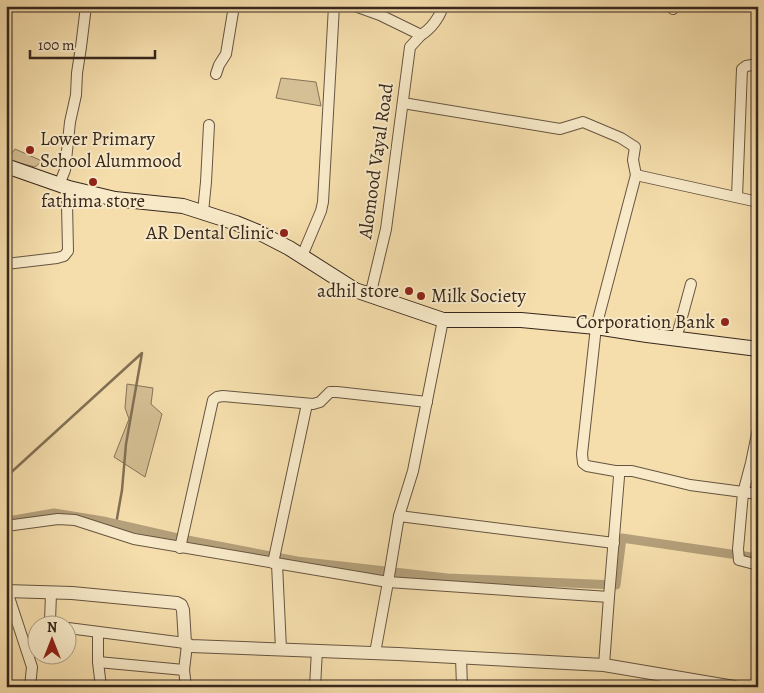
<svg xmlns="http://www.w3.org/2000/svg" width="764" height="693" font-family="Alegreya,serif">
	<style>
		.green { fill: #d5bf94; stroke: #867358 }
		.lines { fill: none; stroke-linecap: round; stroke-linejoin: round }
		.stream { stroke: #827055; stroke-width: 2.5 }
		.canal { stroke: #b4a07b; stroke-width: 9 }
		.minor-casing { stroke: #665541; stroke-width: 12 }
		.tertiary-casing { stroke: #665541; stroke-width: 14 }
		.secondary-casing { stroke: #37271d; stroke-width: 16 }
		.minor { stroke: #f8eac9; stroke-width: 10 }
		.tertiary { stroke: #f8eac9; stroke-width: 12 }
		.secondary { stroke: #f8eac9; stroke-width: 14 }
		.poi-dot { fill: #8f2418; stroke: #f8eac9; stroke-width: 2 }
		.labels { text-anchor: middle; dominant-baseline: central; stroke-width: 4; stroke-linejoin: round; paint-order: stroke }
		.poi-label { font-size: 19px; fill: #37271d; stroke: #f8eac9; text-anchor: end }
		.street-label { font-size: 19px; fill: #37271d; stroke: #f8eac9 }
	</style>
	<rect width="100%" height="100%" fill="#f5deac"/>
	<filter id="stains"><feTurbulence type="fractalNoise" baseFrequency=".004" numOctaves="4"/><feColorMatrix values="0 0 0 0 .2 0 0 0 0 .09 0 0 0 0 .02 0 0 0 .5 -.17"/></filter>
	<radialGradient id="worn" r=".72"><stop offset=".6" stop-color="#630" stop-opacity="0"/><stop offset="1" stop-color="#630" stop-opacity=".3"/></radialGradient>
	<g class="green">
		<polygon points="281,78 316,82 321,106 276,98"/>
		<polygon points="15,149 42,161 35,167 7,160"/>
		<polygon points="127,384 153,388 151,404 162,414 145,477 114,457 129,419 125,408"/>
	</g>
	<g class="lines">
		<polyline class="stream" points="6,477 142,353 126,444 122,490 116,524"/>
		<polyline class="canal" points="6,520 14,520 54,513 103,521 182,539 297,561 447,578 616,585 622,538 758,558"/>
		<defs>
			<g id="minor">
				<path d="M355,6L380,15L421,35C431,29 440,17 443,6"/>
				<polyline points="672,6 673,9"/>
				<polyline points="216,74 219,65 226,54 234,6"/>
				<polyline points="403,103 560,129 583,122 621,138 635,147 633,160 636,175 758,202"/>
				<polyline points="59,185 65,170 70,122 76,95 77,73 81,47 86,6"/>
				<polyline points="737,197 742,69 746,66 758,64"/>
				<polyline points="203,212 206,182 209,125"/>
				<polyline points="302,256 321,211 323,202 334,6"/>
				<polyline points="6,264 57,258 64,256 68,251 67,204 69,188"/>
				<polyline points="370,296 386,229 410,47 421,35"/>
				<polyline points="676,339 691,284"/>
				<polyline points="758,429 751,463 743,493 738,549 739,560 758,565"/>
				<polyline points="615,471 632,471 690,485 758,494"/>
				<polyline points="399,516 614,543"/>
				<polyline points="6,526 58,519 75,520 134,539 388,582 609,597 619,477 618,473 615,471 587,466 583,463 582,454 596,327 636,175"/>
				<polyline points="180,548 213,400 217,397 223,396 313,404 320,402 330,392 337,392 427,402"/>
				<polyline points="273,563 307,404"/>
				<polyline points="277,564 281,649"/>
				<polyline points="7,591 32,667 30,687"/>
				<polyline points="51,593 50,621 53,626"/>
				<polyline points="68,628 185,643"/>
				<polyline points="98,633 98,662 101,687"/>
				<polyline points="375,653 388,582 399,516 413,471 443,320"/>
				<polyline points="461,657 462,687"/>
				<polyline points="98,662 184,670"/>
				<polyline points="604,665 609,597"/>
				<polyline points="186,687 184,670 187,645"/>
				<polyline points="315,687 317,650"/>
			</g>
			<polyline id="tertiary" points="6,591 72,593 177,603 181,605 183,610 185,643 191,646 398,654 604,665 734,687"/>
			<polyline id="secondary" points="6,166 69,188 115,199 183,206 236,223 258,232 289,248 355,290 443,320 521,320 596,327 647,335 758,349"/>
		</defs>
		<use href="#minor" class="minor-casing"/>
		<use href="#tertiary" class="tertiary-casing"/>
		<use href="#secondary" class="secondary-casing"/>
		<use href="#minor" class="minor"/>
		<use href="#tertiary" class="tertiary"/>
		<use href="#secondary" class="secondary"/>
	</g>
	<g class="poi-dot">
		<circle cx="30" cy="150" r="5"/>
		<circle cx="93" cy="182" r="5"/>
		<circle cx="284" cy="233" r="5"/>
		<circle cx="409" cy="291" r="5"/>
		<circle cx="421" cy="296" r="5"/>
		<circle cx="725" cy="322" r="5"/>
	</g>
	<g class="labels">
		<g class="poi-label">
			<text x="40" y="139" text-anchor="start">Lower Primary<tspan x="40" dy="22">School Alummood</tspan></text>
			<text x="93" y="201" text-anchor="middle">fathima store</text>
			<text x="274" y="233">AR Dental Clinic</text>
			<text x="399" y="291">adhil store</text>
			<text x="431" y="296" text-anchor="start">Milk Society</text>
			<text x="715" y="322">Corporation Bank</text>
		</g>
		<g class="street-label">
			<text transform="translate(376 161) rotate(-82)">Alomood Vayal Road</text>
		</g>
	</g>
	<rect width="764" height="693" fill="none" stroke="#f5deac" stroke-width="25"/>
	<rect x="8" y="8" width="749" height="678" fill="none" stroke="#37271d" stroke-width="2.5"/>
	<rect x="12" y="12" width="739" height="668" fill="none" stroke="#37271d"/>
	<g transform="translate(52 640)"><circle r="24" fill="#f8eac9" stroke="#ab9c84"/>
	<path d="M0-4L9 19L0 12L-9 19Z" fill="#8f2418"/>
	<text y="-8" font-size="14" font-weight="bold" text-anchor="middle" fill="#37271d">N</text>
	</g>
	<path d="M30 50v8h125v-8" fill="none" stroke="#37271d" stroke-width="2.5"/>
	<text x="38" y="50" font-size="15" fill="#37271d" stroke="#f8eac9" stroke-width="4" paint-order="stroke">100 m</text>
	<rect width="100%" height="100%" filter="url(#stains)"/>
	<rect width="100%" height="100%" fill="url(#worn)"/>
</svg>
